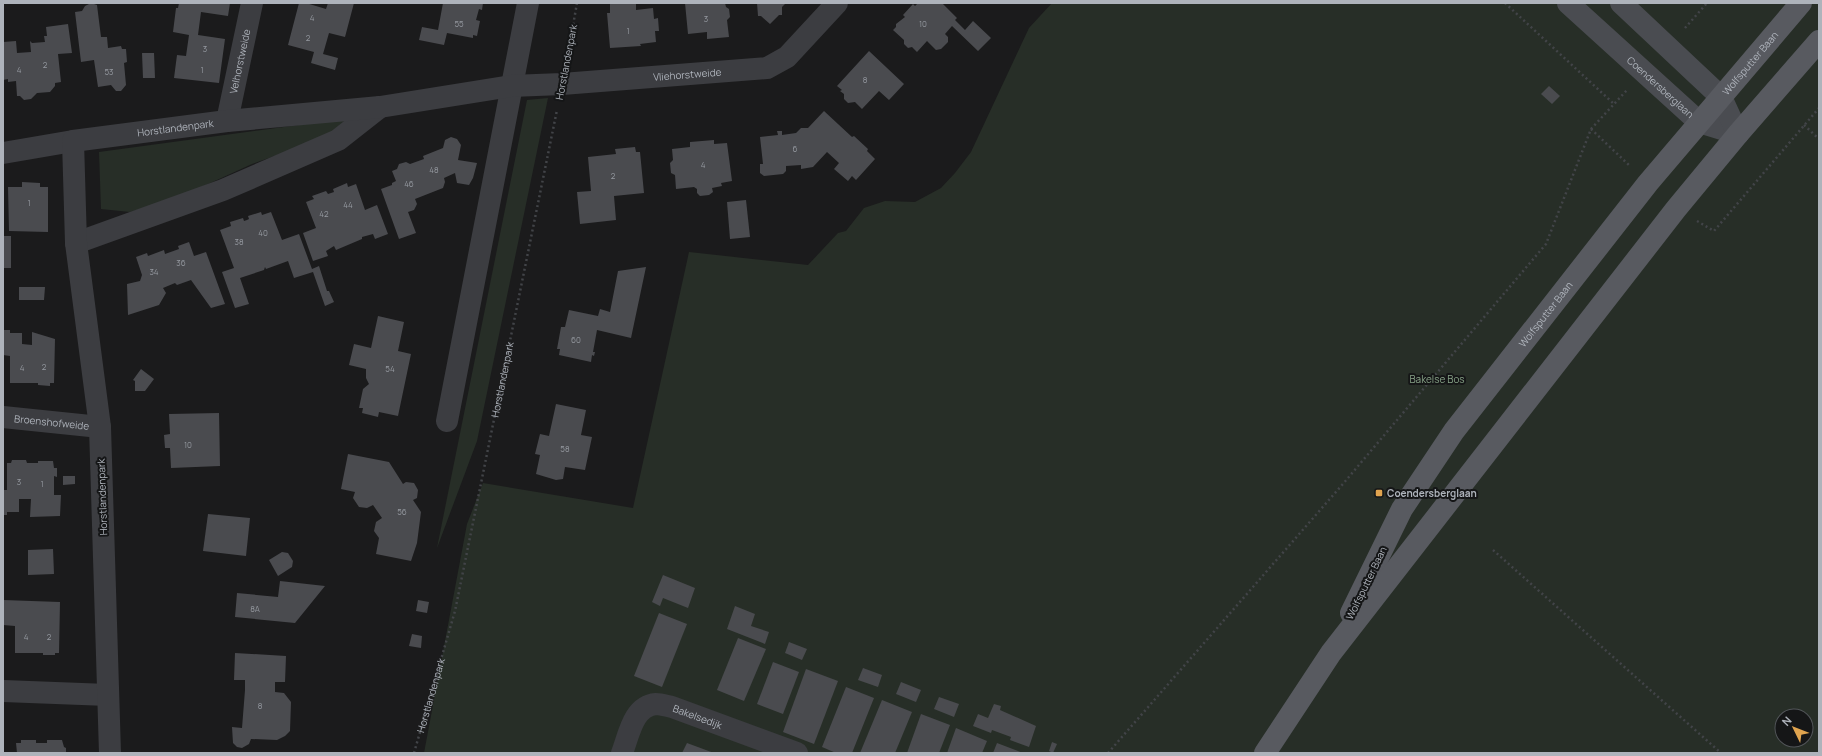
<svg xmlns="http://www.w3.org/2000/svg" width="1822" height="756" font-family="Manrope,sans-serif">
	<style>
		.green { fill: #272e27; fill-rule: evenodd }
		.building { fill: #4a4b4f }
		.lines { fill: none; stroke-linecap: round; stroke-linejoin: round }
		.path { stroke: #424448; stroke-width: 2.5; stroke-dasharray: 2 3; stroke-linecap: butt }
		.street { stroke: #3c3d41; stroke-width: 22 }
		.secondary { stroke: #4a4c51; stroke-width: 22 }
		.primary { stroke: #585a60; stroke-width: 22 }
		.poi-dot { fill: #e0a44f; stroke: #151617; stroke-width: 1.5 }
		.labels { text-anchor: middle; dominant-baseline: central; stroke-width: 4; stroke-linejoin: round; paint-order: stroke }
		.number-label { font-size: 8px; fill: #9599a0 }
		.street-label { font-size: 10px; fill: #aeb3bb; stroke: #151617 }
		.park-label { font-size: 10px; fill: #88a388; stroke: #151617 }
		.poi-label { font-size: 10px; font-weight: bold; fill: #aeb3bb; stroke: #151617; text-anchor: start }
	</style>
	<rect width="100%" height="100%" fill="#1b1b1c"/>
	<g class="green">
		<path d="M1052,3H1819V753H424L467,524L483,483L633,508L689,252L808,265L838,233L846,231L864,208L885,201L915,202L941,188L955,173L971,152L1029,28ZM1782,716H1806V740H1782Z"/>
		<polygon points="548,98 477,441 437,548 527,100"/>
		<polygon points="366,116 300,147 252,164 173,200 130,212 101,209 99,152"/>
	</g>
	<g class="building">
		<polygon points="91,3 97,5 101,37 107,37 108,48 121,46 122,49 126,49 127,62 124,63 126,85 121,91 116,91 111,85 98,87 94,60 81,62 75,12 82,11 85,6"/>
		<polygon points="179,3 230,3 228,16 201,12 198,35 225,39 219,83 174,78 177,55 186,56 189,35 173,32 176,8 178,8"/>
		<polygon points="299,3 306,3 326,9 328,3 354,3 345,37 329,33 323,54 338,58 335,70 311,63 314,52 288,45"/>
		<polygon points="443,3 483,3 482,10 479,9 476,20 480,21 477,36 473,35 473,38 447,33 444,45 419,40 422,27 438,30"/>
		<polygon points="610,3 636,3 636,10 653,8 654,19 658,18 659,31 655,31 656,42 640,44 641,46 610,48 607,13 610,13"/>
		<polygon points="685,3 725,3 726,7 729,9 730,17 727,20 729,37 707,39 707,32 688,34"/>
		<polygon points="757,3 786,3 782,7 782,15 779,15 770,24 761,16 758,16"/>
		<polygon points="918,3 935,3 937,4 942,3 957,18 955,20 965,30 973,21 991,38 978,51 952,26 945,34 948,37 948,42 941,49 936,50 927,41 917,52 912,47 908,48 904,44 904,40 893,30 896,27 896,24 905,17 903,15 913,4 915,6"/>
		<polygon points="68,24 72,53 58,54 61,82 55,83 55,86 50,92 37,93 31,99 24,100 20,96 17,96 16,81 8,82 8,79 3,80 3,42 16,41 17,53 31,52 30,41 32,43 45,42 44,36 47,36 46,27"/>
		<polygon points="869,51 904,84 889,100 879,91 862,109 855,102 848,103 844,99 844,94 840,91 842,90 837,86"/>
		<polygon points="142,53 154,53 155,78 143,78"/>
		<polygon points="1549,86 1560,96 1552,104 1541,94"/>
		<polygon points="824,111 852,137 854,136 868,149 867,151 875,159 856,180 852,176 848,181 834,169 839,163 827,152 813,167 801,169 801,165 786,166 786,171 783,174 764,176 760,173 760,164 763,164 760,137 778,135 777,131 782,131 782,135 796,133 801,128 808,128"/>
		<polygon points="451,137 457,139 461,145 458,160 477,163 473,178 469,185 457,183 455,173 444,178 445,182 443,188 415,199 417,204 414,210 408,212 416,233 399,239 381,189 392,185 392,183 396,181 392,171 397,169 399,164 406,162 410,164 424,159 423,156 443,148 445,140"/>
		<polygon points="714,140 714,144 727,143 732,181 721,183 722,186 712,188 713,192 709,195 700,196 697,193 697,189 694,187 676,189 675,175 671,173 670,163 673,160 672,149 690,147 690,142"/>
		<polygon points="635,147 636,152 640,152 644,193 614,196 616,220 580,224 577,192 591,191 588,157 616,154 615,149"/>
		<polygon points="22,182 40,183 40,187 48,187 48,232 9,231 8,187 22,187"/>
		<polygon points="347,183 348,187 356,184 365,210 377,205 388,234 375,239 373,234 362,237 362,239 336,250 334,246 326,251 328,256 313,261 303,233 316,228 306,202 314,199 312,196 326,191 328,194 334,192 333,189"/>
		<polygon points="746,200 750,237 730,239 727,202"/>
		<polygon points="261,212 262,215 271,212 282,240 299,234 312,269 319,266 327,291 329,291 334,302 325,306 313,272 294,278 288,261 266,269 265,267 264,270 240,278 249,304 235,308 222,272 234,268 220,230 231,226 230,222 243,218 244,221 247,220 249,219 248,216"/>
		<rect x="3" y="236" width="8" height="32"/>
		<polygon points="189,242 194,256 206,252 225,304 211,308 191,280 177,285 175,283 163,288 166,293 159,305 128,315 127,284 140,281 142,275 136,257 147,253 148,256 164,250 165,254 179,249 178,246"/>
		<polygon points="646,267 631,338 597,330 593,352 595,352 594,356 592,355 591,362 559,355 560,349 557,349 561,327 565,327 569,310 598,316 600,309 610,312 618,271"/>
		<polygon points="19,287 45,287 44,300 19,300"/>
		<polygon points="378,316 404,322 398,351 411,354 398,416 379,412 378,417 362,413 363,408 359,408 363,389 369,384 366,378 366,369 349,365 354,344 371,348"/>
		<polygon points="3,330 10,330 10,333 22,333 22,344 32,345 32,332 55,339 54,383 50,383 50,386 38,385 38,383 10,383 10,356 3,355"/>
		<polygon points="141,369 154,379 145,391 135,391 135,381 133,380"/>
		<polygon points="556,404 586,410 581,435 592,437 585,470 565,467 563,479 556,480 536,474 540,455 535,454 540,434 549,436"/>
		<polygon points="219,413 220,466 171,468 170,448 165,448 164,435 170,434 169,414"/>
		<polygon points="348,454 389,462 403,484 406,482 414,483 418,490 417,498 413,500 421,512 417,543 411,561 376,554 379,538 374,531 376,522 382,518 373,505 367,508 359,507 353,498 355,492 341,489"/>
		<polygon points="12,460 26,460 27,463 38,463 38,461 53,461 54,468 57,468 57,477 54,476 54,495 61,495 60,516 30,517 31,499 19,499 19,512 7,512 7,515 3,515 3,490 7,490 7,463 11,463"/>
		<polygon points="63,476 75,476 75,484 63,485"/>
		<polygon points="208,514 250,518 246,556 203,551"/>
		<polygon points="53,549 54,574 28,575 28,550"/>
		<polygon points="282,552 288,553 293,561 292,567 278,576 269,560"/>
		<polygon points="663,575 695,588 688,608 663,598 660,606 652,602"/>
		<polygon points="280,581 325,586 295,623 235,617 237,593 278,597"/>
		<polygon points="3,600 60,602 59,653 55,653 55,655 43,655 43,653 15,653 15,626 3,625"/>
		<polygon points="418,600 429,602 427,613 416,611"/>
		<polygon points="735,606 755,614 751,626 769,632 765,644 727,629"/>
		<polygon points="659,613 687,624 662,687 634,676"/>
		<polygon points="412,634 422,636 421,648 409,646"/>
		<polygon points="738,638 766,649 744,701 717,690"/>
		<polygon points="789,642 807,649 802,660 785,653"/>
		<polygon points="235,653 286,656 285,682 275,682 275,692 284,693 291,702 290,731 285,736 277,740 251,739 249,744 242,748 237,747 233,743 232,727 242,728 245,690 245,680 234,680"/>
		<polygon points="773,662 799,672 783,714 757,704"/>
		<polygon points="863,668 882,675 878,687 858,680"/>
		<polygon points="806,669 838,681 814,744 783,732"/>
		<polygon points="901,682 921,690 916,702 896,694"/>
		<polygon points="846,687 874,698 852,753 836,753 822,747"/>
		<polygon points="939,697 959,704 954,717 934,709"/>
		<polygon points="882,700 912,712 895,753 860,753"/>
		<polygon points="994,704 1001,706 1000,710 1036,726 1029,747 1010,740 1011,737 992,730 991,733 973,726 978,714 988,718"/>
		<polygon points="921,714 950,725 939,753 907,753"/>
		<polygon points="956,728 987,741 982,753 947,753"/>
		<polygon points="21,740 36,740 36,743 47,743 47,740 62,740 64,747 66,748 66,753 17,753 16,743 21,743"/>
		<polygon points="1052,742 1057,744 1053,753 1049,751"/>
		<polygon points="687,743 714,753 682,753"/>
		<polygon points="997,743 1023,753 993,753"/>
	</g>
	<g class="lines">
		<g class="path">
			<polyline points="1505,3 1614,104"/>
			<polyline points="1685,28 1707,3"/>
			<polyline points="567,59 577,3"/>
			<polyline points="1804,125 1819,139"/>
			<polyline points="1591,129 1630,166"/>
			<polyline points="1697,221 1714,231 1819,108"/>
			<polyline points="1493,550 1721,753"/>
			<path id="s1" d="M414,753L455,611L557,110"/>
			<polyline points="1108,753 1342,485 1546,244 1591,129 1627,90"/>
		</g>
		<g class="street">
			<path id="s2" d="M227,121L252,3"/>
			<polyline points="3,153 73,141"/>
			<polyline points="76,243 223,190 338,140 380,107"/>
			<path id="s3" d="M3,417L100,427"/>
			<polyline points="447,421 528,3"/>
			<polyline points="3,691 108,695"/>
			<path id="s4" d="M110,753L100,427L76,243L73,141L227,121L380,107L511,86L562,84L767,68L787,57L837,3"/>
			<path id="s5" d="M622,753C629,735 633,706 656,704C661,704 667,706 672,707L797,753"/>
		</g>
		<g class="secondary">
			<path id="s6" d="M1568,3L1699,122L1738,134"/>
			<polyline points="1621,3 1721,97 1738,134"/>
		</g>
		<g class="primary">
			<path id="s7" d="M1351,613L1402,509L1454,431L1648,183L1801,3"/>
			<polyline points="1265,753 1331,653 1676,209 1738,134 1819,41"/>
		</g>
	</g>
	<rect class="poi-dot" x="1375" y="489" width="8" height="8" rx="2"/>
	<g class="labels">
		<g class="number-label">
			<text x="312" y="17">4</text>
			<text x="706" y="18">3</text>
			<text x="459" y="23">55</text>
			<text x="923" y="23">10</text>
			<text x="628" y="30">1</text>
			<text x="308" y="37">2</text>
			<text x="205" y="48">3</text>
			<text x="45" y="64">2</text>
			<text x="19" y="69">4</text>
			<text x="202" y="69">1</text>
			<text x="109" y="71">53</text>
			<text x="865" y="79">8</text>
			<text x="795" y="148">6</text>
			<text x="703" y="164">4</text>
			<text x="434" y="169">48</text>
			<text x="613" y="175">2</text>
			<text x="409" y="183">46</text>
			<text x="29" y="202">1</text>
			<text x="348" y="204">44</text>
			<text x="324" y="213">42</text>
			<text x="263" y="232">40</text>
			<text x="239" y="241">38</text>
			<text x="181" y="262">36</text>
			<text x="154" y="271">34</text>
			<text x="576" y="339">60</text>
			<text x="44" y="366">2</text>
			<text x="22" y="367">4</text>
			<text x="390" y="368">54</text>
			<text x="188" y="444">10</text>
			<text x="565" y="448">58</text>
			<text x="19" y="481">3</text>
			<text x="42" y="483">1</text>
			<text x="402" y="511">56</text>
			<text x="255" y="608">8A</text>
			<text x="26" y="636">4</text>
			<text x="49" y="636">2</text>
			<text x="260" y="705">8</text>
		</g>
		<g class="street-label">
			<text stroke="none"><textPath href="#s2" startOffset="61">Velhorstweide</textPath></text>
			<text transform="translate(566 62) rotate(-79)">Horstlandenpark</text>
			<text stroke="none"><textPath href="#s7" startOffset="682">Wolfsputter Baan</textPath></text>
			<text stroke="none"><textPath href="#s4" startOffset="1232">Vliehorstweide</textPath></text>
			<text stroke="none"><textPath href="#s6" startOffset="125">Coendersberglaan</textPath></text>
			<text stroke="none"><textPath href="#s4" startOffset="717">Horstlandenpark</textPath></text>
			<text stroke="none"><textPath href="#s7" startOffset="358">Wolfsputter Baan</textPath></text>
			<text stroke="none"><textPath href="#s1" startOffset="384">Horstlandenpark</textPath></text>
			<text stroke="none"><textPath href="#s3" startOffset="49">Broenshofweide</textPath></text>
			<text transform="translate(102 497) rotate(-92)">Horstlandenpark</text>
			<text transform="translate(1366 583) rotate(-64)">Wolfsputter Baan</text>
			<text stroke="none"><textPath href="#s1" startOffset="60">Horstlandenpark</textPath></text>
			<text stroke="none"><textPath href="#s5" startOffset="107">Bakelsedijk</textPath></text>
		</g>
		<g class="park-label">
			<text x="1437" y="379">Bakelse Bos</text>
		</g>
		<g class="poi-label">
			<text x="1387" y="493">Coendersberglaan</text>
		</g>
	</g>
	<rect width="1822" height="756" fill="none" stroke="#aeb3bb" stroke-width="8"/>
	<g transform="translate(1794 728) rotate(313)"><circle r="19" fill="#151617" stroke="#525559"/>
	<path d="M0-3L7 15L0 10L-7 15Z" fill="#e0a44f"/>
	<text y="-6" font-size="11" font-weight="bold" text-anchor="middle" fill="#aeb3bb">N</text>
	</g>
</svg>
